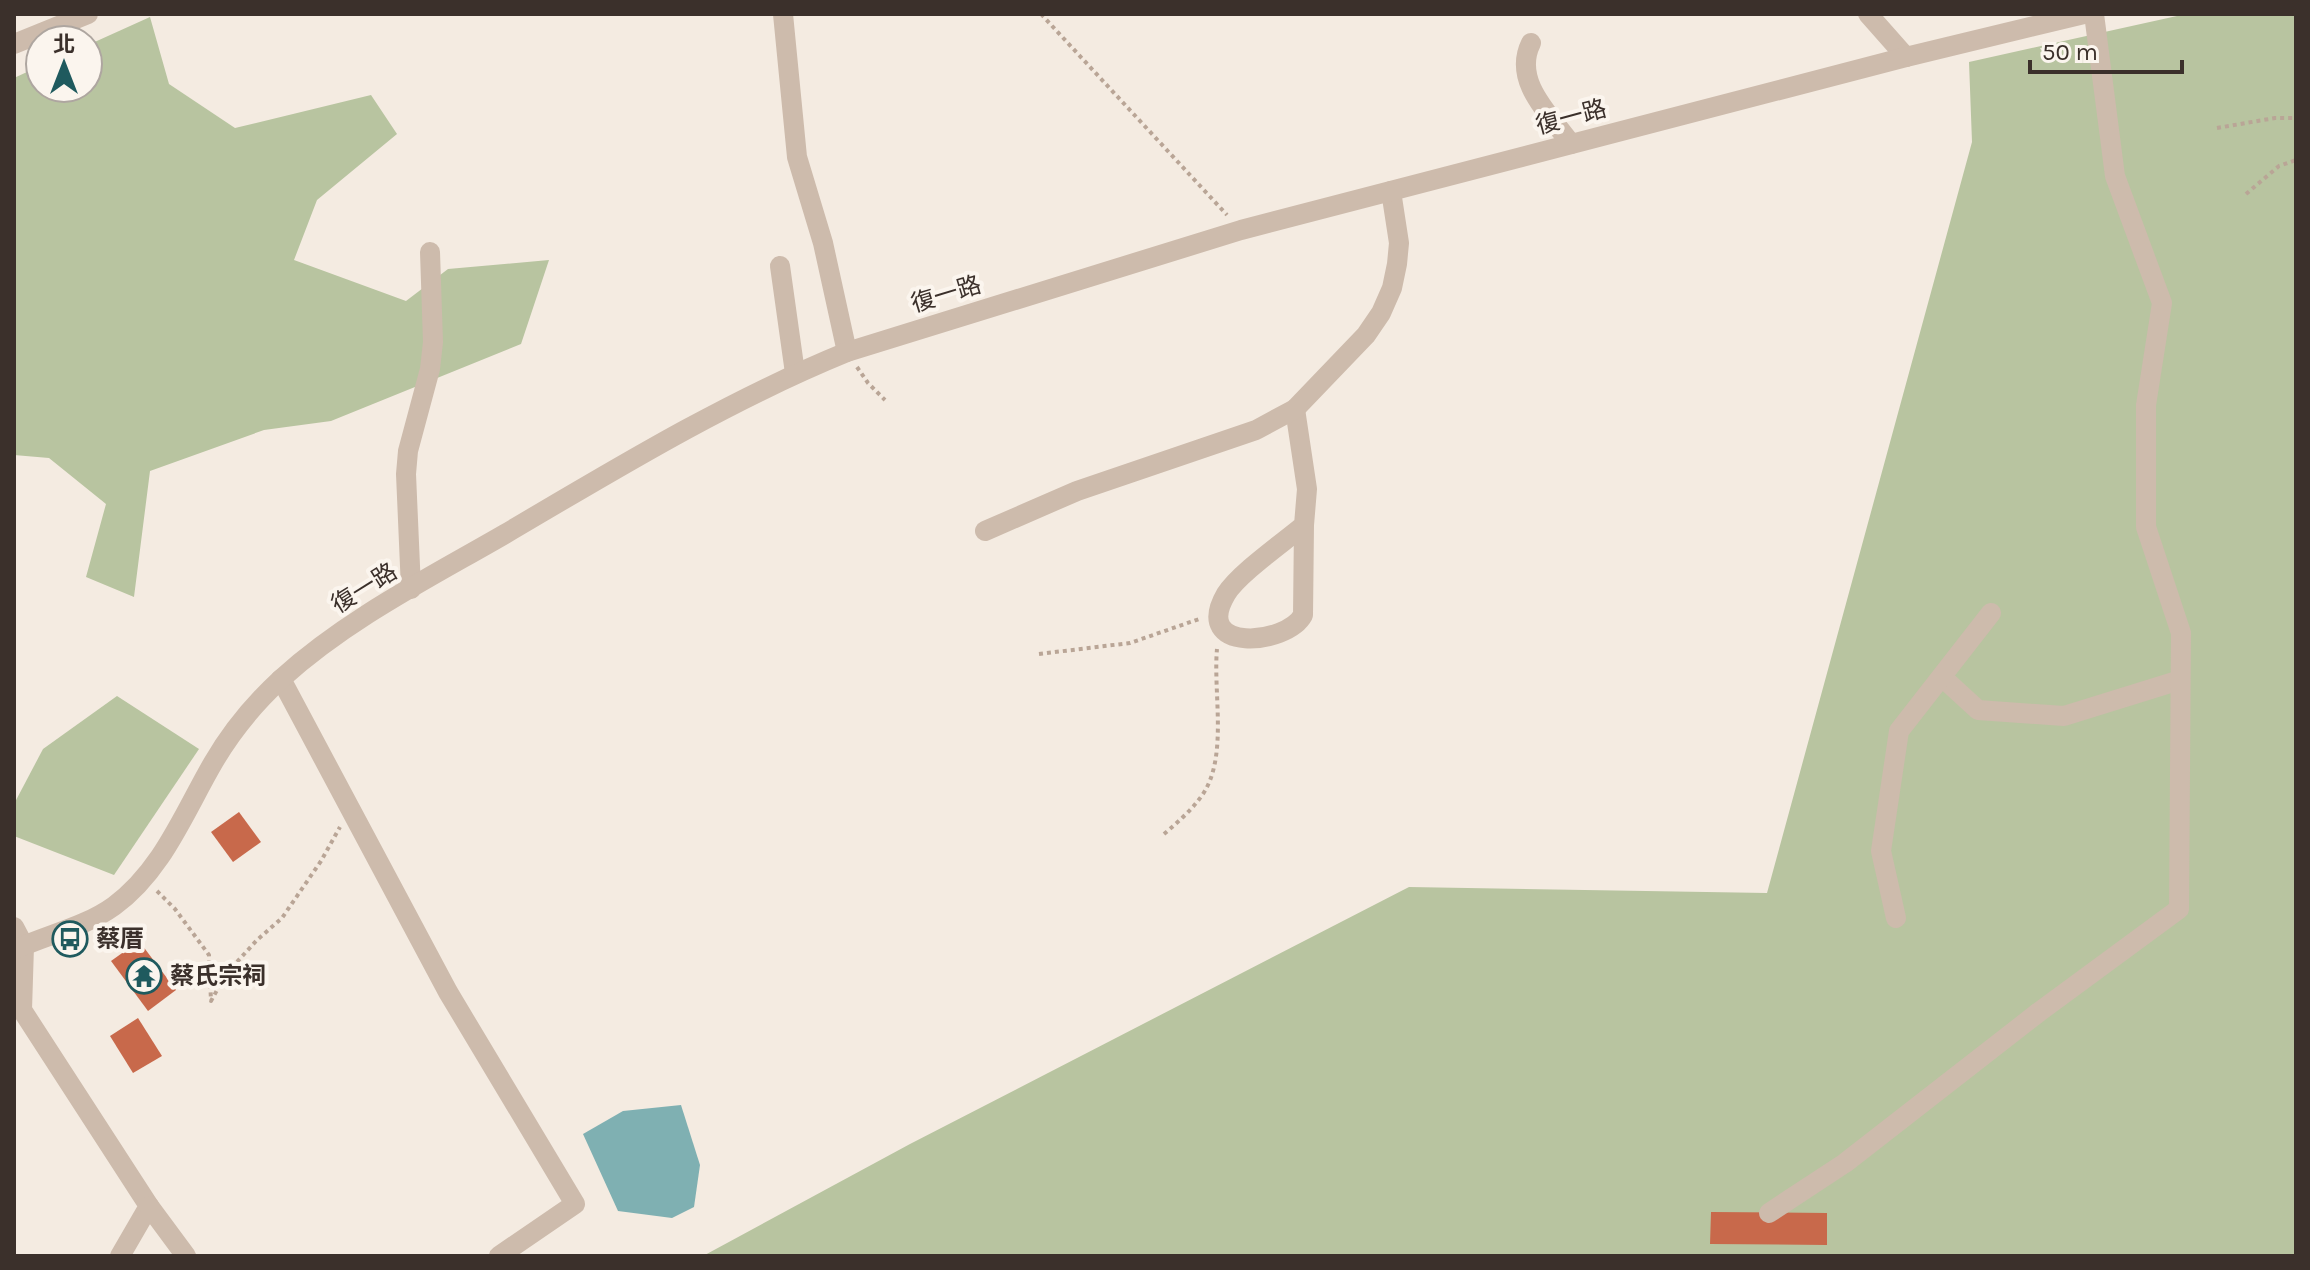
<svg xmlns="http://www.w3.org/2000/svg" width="2310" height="1270" font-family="Karla,'Noto Sans TC',sans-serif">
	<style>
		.green { fill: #b8c4a0 }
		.water { fill: #7fb0b2 }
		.building { fill: #c8694b }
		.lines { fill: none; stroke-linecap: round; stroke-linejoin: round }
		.path { stroke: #b9a596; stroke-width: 4; stroke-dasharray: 4 4; stroke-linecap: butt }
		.minor { stroke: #cdbbac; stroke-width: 20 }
		.labels { text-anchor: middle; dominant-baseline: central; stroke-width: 8; stroke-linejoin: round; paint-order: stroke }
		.street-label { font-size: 24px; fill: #3b302b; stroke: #fbf5ee }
		.poi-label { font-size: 24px; font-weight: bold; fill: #3b302b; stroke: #fbf5ee; text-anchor: start }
	</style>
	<rect width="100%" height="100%" fill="#f4ebe1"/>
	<g class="green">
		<polygon points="2186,14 2296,14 2296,1256 703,1256 910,1144 1409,887 1767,893 1972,142 1969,62"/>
		<polygon points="150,17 169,84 235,128 371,95 397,134 317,200 294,260 406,301 448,269 549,260 521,344 331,421 264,430 150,471 134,597 86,577 106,504 49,458 14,455 14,78 40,66 40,88 88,88 88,45"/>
		<polygon points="117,696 199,749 114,875 14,836 14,804 43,749"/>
	</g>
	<polygon class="water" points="681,1105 700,1165 694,1207 672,1218 618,1211 583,1134 623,1111"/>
	<g class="building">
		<polygon points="239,812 261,842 233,862 211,832"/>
		<polygon points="139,941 176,990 148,1011 111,961"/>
		<polygon points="138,1018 162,1056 133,1073 110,1036"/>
		<polygon points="1711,1212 1827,1213 1827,1245 1710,1244"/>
	</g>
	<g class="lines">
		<g class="path">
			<polyline points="1041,14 1227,215"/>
			<polyline points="2217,128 2275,118 2296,118"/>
			<polyline points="2246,194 2279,166 2296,160"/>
			<polyline points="857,367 868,383 885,400"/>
			<polyline points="1039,654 1130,643 1202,618"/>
			<path d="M1164,834C1178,822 1192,810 1203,794C1228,756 1213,693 1217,649"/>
			<polyline points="157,891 175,909 209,955 211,1001 226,974 257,940 282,918 321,861 340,827"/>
		</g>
		<g class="minor">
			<polyline points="783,14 797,157 823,243 847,352"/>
			<polyline points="1868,14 1906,57"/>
			<path d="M1531,43C1512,81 1550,115 1571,144"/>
			<polyline points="14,44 88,14"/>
			<polyline points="780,266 795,373"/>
			<path d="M1295,409L1307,489L1304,525C1284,542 1238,574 1226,594C1191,654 1287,645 1303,615L1304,525"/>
			<polyline points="985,531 1077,491 1256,430 1295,409 1366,335 1381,313 1392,288 1397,264 1399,243 1391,191"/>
			<polyline points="411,589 406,474 408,451 430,369 433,342 430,252"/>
			<polyline points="1942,677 1978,710 2064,716 2180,680"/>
			<polyline points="281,679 448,992 575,1204 499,1256"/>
			<polyline points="1896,918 1881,851 1899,731 1991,613"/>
			<polyline points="14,927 24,946 22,1010 149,1206 120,1256"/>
			<path d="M14,950C46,935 85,927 114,906C162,871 184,813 213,763C231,732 255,703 281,679C347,619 429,578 505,534C617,468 727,401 847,352L1241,230L1906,57L2084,14"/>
			<polyline points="149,1206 186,1256"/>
			<polyline points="1769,1213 1845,1163 2039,1012 2179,909 2181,633 2146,527 2146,405 2162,303 2115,176 2094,14"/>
		</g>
	</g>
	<defs>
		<symbol id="bus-ring" viewBox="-11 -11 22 22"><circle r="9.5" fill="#fbf5ee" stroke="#1f5a5e" stroke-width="1.5"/><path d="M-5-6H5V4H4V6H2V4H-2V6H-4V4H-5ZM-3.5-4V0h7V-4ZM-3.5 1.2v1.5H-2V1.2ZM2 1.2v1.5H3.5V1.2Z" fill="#1f5a5e"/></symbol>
		<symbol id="temple-ring" viewBox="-11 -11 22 22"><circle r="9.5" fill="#fbf5ee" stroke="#1f5a5e" stroke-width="1.5"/><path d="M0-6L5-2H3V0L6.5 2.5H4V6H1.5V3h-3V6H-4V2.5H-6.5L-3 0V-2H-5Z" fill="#1f5a5e"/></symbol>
	</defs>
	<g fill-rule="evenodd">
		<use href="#bus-ring" x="50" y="919" width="40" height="40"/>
		<use href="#temple-ring" x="124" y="956" width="40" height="40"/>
	</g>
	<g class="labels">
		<g class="street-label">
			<text transform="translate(1571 117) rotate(-15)">復一路</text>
			<text transform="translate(946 294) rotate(-17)">復一路</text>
			<text transform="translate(364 588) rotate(-32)">復一路</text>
		</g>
		<g class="poi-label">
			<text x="96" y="939">蔡厝</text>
			<text x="170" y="976">蔡氏宗祠</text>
		</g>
	</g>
	<rect width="2310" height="1270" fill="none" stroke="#3b302b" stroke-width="32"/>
	<g transform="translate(64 64)"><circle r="38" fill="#fbf5ee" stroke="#aea6a0" stroke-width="2"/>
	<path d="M0-6L14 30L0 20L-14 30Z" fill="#1f5a5e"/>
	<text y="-12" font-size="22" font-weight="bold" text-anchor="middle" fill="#3b302b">北</text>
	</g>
	<path d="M2030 60v12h152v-12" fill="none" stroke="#3b302b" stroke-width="4"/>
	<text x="2042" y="60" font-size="24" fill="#3b302b" stroke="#fbf5ee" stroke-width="6" paint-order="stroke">50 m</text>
</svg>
